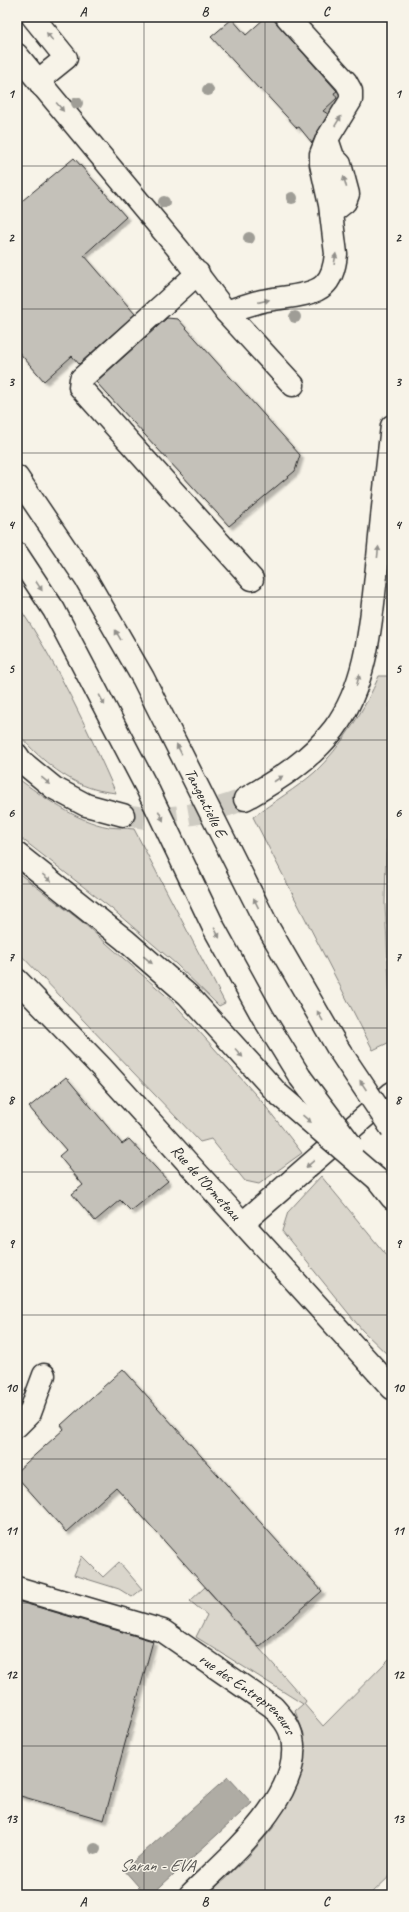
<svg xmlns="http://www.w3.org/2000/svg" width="409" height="1912" font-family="Caveat,sans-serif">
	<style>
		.green { fill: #dad6cc; stroke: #82807c }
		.water { fill: #afaca4; stroke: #7a7874 }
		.building { fill: #c4c1b9; stroke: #2b2b2b; filter: url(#shadow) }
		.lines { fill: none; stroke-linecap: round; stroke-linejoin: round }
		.major-tunnel { stroke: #cecbc2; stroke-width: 22; stroke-dasharray: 22 11; stroke-linecap: butt }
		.minor-casing { stroke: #2b2b2b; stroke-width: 25 }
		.major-casing { stroke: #2b2b2b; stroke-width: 25 }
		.path { stroke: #2b2b2b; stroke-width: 2.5; stroke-dasharray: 1 3; stroke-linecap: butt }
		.minor { stroke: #f7f3e8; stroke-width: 22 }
		.major { stroke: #f7f3e8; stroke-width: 22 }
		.major-bridge-casing { stroke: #2b2b2b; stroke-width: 25; stroke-linecap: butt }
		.major-bridge { stroke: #f7f3e8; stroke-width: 22 }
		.tree { fill: #9f9d96 }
		.oneway { fill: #918f8a }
		.grid { fill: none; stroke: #2b2b2b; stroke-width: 1; stroke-opacity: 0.55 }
		.labels { text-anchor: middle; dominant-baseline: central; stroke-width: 3; stroke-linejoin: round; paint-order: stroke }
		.street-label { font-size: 16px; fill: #2b2b2b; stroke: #f7f3e8 }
		.water-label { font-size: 17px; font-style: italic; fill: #53524f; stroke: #f7f3e8 }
		.neatline { fill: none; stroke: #2b2b2b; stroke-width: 1.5 }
		.grid-label { font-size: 13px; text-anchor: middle; font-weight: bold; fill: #2b2b2b }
	</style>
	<defs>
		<filter id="shadow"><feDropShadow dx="3.5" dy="3.5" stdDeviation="1" flood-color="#0004"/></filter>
	</defs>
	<rect width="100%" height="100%" fill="#f7f3e8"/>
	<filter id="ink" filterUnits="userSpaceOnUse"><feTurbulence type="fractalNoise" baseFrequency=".025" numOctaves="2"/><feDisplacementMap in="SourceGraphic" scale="8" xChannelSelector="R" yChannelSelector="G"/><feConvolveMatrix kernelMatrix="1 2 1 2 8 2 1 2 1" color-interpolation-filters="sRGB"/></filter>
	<g filter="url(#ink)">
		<g class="green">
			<path d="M17,604C57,663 87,728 116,793C108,792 101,791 94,789C65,781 35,755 17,732Z"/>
			<path d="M379,676H390L385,904L392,1041L373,1050L253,817C273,802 297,788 315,772C341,747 365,709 379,676Z"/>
			<path d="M17,778C44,797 75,821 109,827C117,828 125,828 134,829L225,1003L219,1006L176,964L112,909L17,835Z"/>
			<polygon points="17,872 81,921 172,1001 263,1103 302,1153 259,1184 245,1181 211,1139 200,1142 17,951"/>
			<polygon points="321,1176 392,1262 392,1359 362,1330 282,1231 288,1212"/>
			<polygon points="82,1556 103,1577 119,1562 142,1589 132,1597 119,1589 74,1575"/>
			<polygon points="205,1587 306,1701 304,1704 323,1726 392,1656 392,1874 370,1895 207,1895 247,1858 273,1828 291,1792 301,1760 304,1734 295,1711 303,1704 196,1637 207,1615 190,1601"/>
		</g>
		<polygon class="water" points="228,1777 252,1803 151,1895 146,1895 124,1870"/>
		<g class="building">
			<polygon points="266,17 271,17 337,91 334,93 337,98 323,111 328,114 312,143 299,127 297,128 261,89 260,90 211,37 232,19 246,35"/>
			<polygon points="74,158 126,217 84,255 135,314 79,364 72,356 44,381 17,350 17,205"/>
			<polygon points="167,318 178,319 300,455 295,471 229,526 96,382"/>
			<polygon points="66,1077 122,1144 129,1139 168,1181 131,1211 120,1200 95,1221 72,1194 83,1185 59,1156 66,1150 29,1107"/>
			<polygon points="123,1369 322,1591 259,1647 116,1487 66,1532 17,1477 17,1471 64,1429 61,1425"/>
			<polygon points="17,1601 153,1641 104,1820 17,1795"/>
		</g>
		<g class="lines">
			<path class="major-tunnel" d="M123,815C132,816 141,818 150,818C182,818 215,811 245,799"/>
			<defs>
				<g id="minor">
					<polyline points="33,17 66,58 45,75 42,79 42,86"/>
					<polyline points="17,55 179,250 226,312 293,385"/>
					<polyline points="327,139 333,157 340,164 348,194 345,202 331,213"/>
					<polyline points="198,273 81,379 80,387 252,579"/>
					<path d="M226,312C238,308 250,304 262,301C279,297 312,297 324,285C332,278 335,264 336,254L330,205L321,164V154L327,139L351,100V91L346,82L287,17"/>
					<path id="s1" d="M17,980L101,1067L392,1388"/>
					<polyline points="243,1223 392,1093"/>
					<polyline points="17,1426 30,1413 44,1375"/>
					<path id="s2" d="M17,1588L163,1631L273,1707C281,1716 290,1726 292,1738C304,1796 226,1859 190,1895"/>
				</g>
				<g id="major">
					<path id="s3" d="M17,477L86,579L143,678L269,929L339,1050"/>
					<polyline points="17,554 54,610 148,790 214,928 263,1017 300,1077"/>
					<polyline points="17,755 21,761 54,788 86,805 123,815"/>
					<path d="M245,799C278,780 310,760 334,729C370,680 371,615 378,558C382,514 387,470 392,426"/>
					<polyline points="17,854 125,940 188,995 277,1093"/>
					<polyline points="377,1179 392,1198"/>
				</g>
			</defs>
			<use href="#minor" class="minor-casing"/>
			<use href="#major" class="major-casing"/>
			<polyline class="path" points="378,17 392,21"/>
			<use href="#minor" class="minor"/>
			<use href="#major" class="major"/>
			<defs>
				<g id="major-bridge">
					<polyline points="339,1050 392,1129"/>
					<polyline points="300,1077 352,1146"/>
					<polyline points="277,1093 377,1179"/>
				</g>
			</defs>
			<use href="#major-bridge" class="major-bridge-casing"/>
			<use href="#major-bridge" class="major-bridge"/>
		</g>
		<g class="tree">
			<circle cx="208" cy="90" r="6"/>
			<circle cx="77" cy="103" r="6"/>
			<circle cx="292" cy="198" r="6"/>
			<circle cx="164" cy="202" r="6"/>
			<circle cx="249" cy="238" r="6"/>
			<circle cx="295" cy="317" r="6"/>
			<circle cx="95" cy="1849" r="6"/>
		</g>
		<defs><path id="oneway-solid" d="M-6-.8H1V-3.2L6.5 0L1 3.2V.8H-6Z"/></defs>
		<g class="oneway">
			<use href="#oneway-solid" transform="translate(50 37) rotate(-128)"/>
			<use href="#oneway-solid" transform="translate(60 107) rotate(50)"/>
			<use href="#oneway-solid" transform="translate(338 121) rotate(-58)"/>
			<use href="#oneway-solid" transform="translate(345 182) rotate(-105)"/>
			<use href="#oneway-solid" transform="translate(335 259) rotate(-81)"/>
			<use href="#oneway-solid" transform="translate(264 301) rotate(-13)"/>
			<use href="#oneway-solid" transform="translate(378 552) rotate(-84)"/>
			<use href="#oneway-solid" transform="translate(39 586) rotate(56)"/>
			<use href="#oneway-solid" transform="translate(118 635) rotate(-120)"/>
			<use href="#oneway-solid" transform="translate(358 680) rotate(-76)"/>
			<use href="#oneway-solid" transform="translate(102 700) rotate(62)"/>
			<use href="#oneway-solid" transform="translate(179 749) rotate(-117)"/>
			<use href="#oneway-solid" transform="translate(278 779) rotate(-33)"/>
			<use href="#oneway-solid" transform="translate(46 781) rotate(39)"/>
			<use href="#oneway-solid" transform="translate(161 816) rotate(64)"/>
			<use href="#oneway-solid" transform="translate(47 878) rotate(39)"/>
			<use href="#oneway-solid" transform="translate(256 903) rotate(-116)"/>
			<use href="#oneway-solid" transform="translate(217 933) rotate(62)"/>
			<use href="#oneway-solid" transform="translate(148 960) rotate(41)"/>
			<use href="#oneway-solid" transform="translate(320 1016) rotate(-120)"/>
			<use href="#oneway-solid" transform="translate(239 1053) rotate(48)"/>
			<use href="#oneway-solid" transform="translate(363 1085) rotate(-124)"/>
			<use href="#oneway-solid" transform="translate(307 1119) rotate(41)"/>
			<use href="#oneway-solid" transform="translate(310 1164) rotate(139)"/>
		</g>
	</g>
	<path class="grid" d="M144,17V1895M265,17V1895M17,166H392M17,309H392M17,453H392M17,597H392M17,740H392M17,884H392M17,1028H392M17,1172H392M17,1315H392M17,1459H392M17,1603H392M17,1746H392"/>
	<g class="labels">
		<g class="street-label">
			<text stroke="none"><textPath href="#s3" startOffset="377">Tangentielle E</textPath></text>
			<text stroke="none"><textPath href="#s1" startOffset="277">Rue de l'Ormeteau</textPath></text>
			<text stroke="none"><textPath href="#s2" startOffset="258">rue des Entrepreneurs</textPath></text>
		</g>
		<g class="water-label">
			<text x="157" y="1865">Saran - EVA</text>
		</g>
	</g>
	<rect width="409" height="1912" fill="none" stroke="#f7f3e8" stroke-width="44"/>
	<rect x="22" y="22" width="365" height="1868" class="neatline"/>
	<g class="grid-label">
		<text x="83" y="16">A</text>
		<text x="205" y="16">B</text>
		<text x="326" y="16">C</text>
		<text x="11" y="98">1</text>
		<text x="398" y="98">1</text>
		<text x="11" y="242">2</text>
		<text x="398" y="242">2</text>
		<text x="11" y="386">3</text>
		<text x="398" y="386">3</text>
		<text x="11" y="529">4</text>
		<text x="398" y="529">4</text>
		<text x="11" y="673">5</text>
		<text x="398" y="673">5</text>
		<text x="11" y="817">6</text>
		<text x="398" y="817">6</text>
		<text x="11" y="961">7</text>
		<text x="398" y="961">7</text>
		<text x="11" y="1104">8</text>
		<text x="398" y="1104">8</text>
		<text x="11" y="1248">9</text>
		<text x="398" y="1248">9</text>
		<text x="11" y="1392">10</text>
		<text x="398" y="1392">10</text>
		<text x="11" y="1535">11</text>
		<text x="398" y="1535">11</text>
		<text x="11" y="1679">12</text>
		<text x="398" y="1679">12</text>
		<text x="11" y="1823">13</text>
		<text x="398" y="1823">13</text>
		<text x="83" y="1906">A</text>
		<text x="205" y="1906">B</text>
		<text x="326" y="1906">C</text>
	</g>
</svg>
